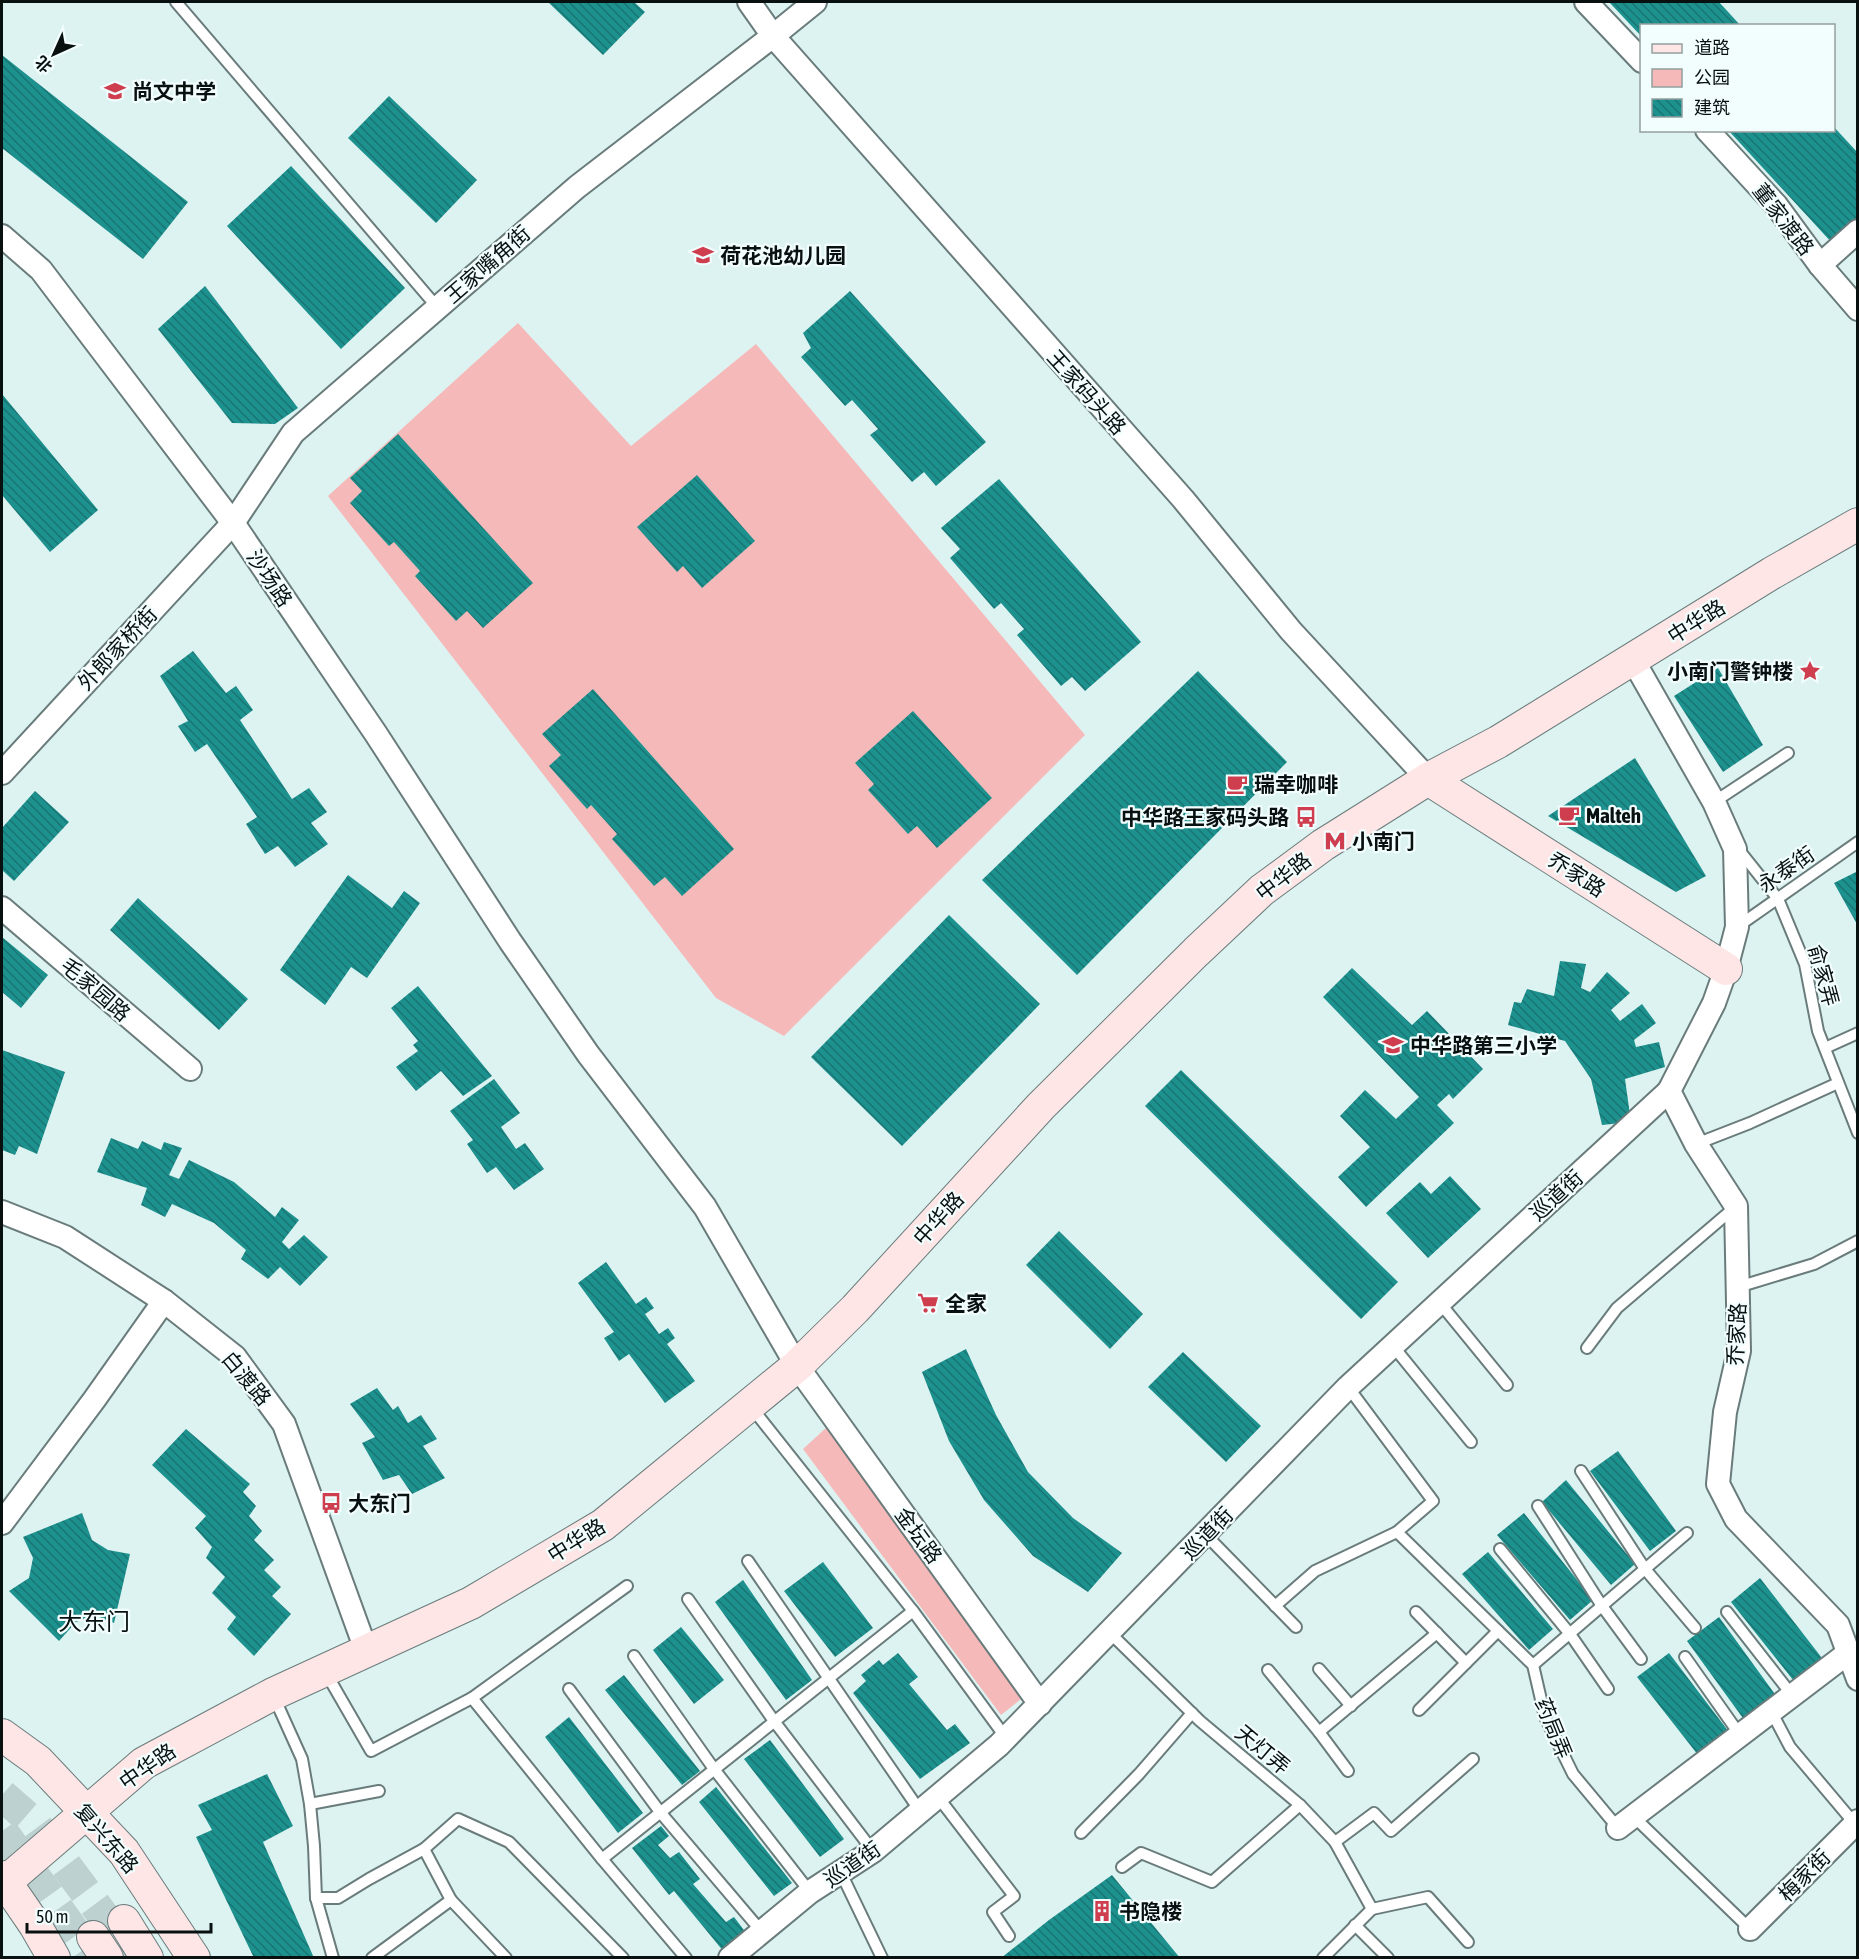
<svg xmlns="http://www.w3.org/2000/svg" width="1859" height="1959" font-family="'Asap Condensed','Noto Sans SC',sans-serif">
	<style>
		.green { fill: #f6b9b9 }
		.building { fill: url(#building-back-hatch) }
		.lines { fill: none; stroke-linecap: round; stroke-linejoin: round }
		.secondary-tunnel { stroke: #bdd1d0; stroke-width: 32; stroke-dasharray: 32 16; stroke-linecap: butt }
		.lane-casing { stroke: #697c7b; stroke-width: 14 }
		.street-casing { stroke: #697c7b; stroke-width: 26 }
		.secondary-casing { stroke: #697c7b; stroke-width: 34 }
		.lane { stroke: #fff; stroke-width: 10 }
		.street { stroke: #fff; stroke-width: 22 }
		.secondary { stroke: #fee5e6; stroke-width: 32 }
		.labels { text-anchor: middle; dominant-baseline: central; stroke-width: 4.5; stroke-linejoin: round; paint-order: stroke }
		.poi-label { font-size: 21px; font-weight: bold; fill: #091010; stroke: #f1fefd; text-anchor: start }
		.street-label { font-size: 21px; fill: #091010; stroke: #f1fefd }
		.quarter-label { font-size: 24px; fill: #091010; stroke: #f1fefd }
	</style>
	<defs>
		<pattern id="building-back-hatch" width="6" height="6" patternUnits="userSpaceOnUse" patternTransform="scale(1.5)"><rect width="6" height="6" fill="#1d918e"/><path d="M-1 5l2 2M0 0l6 6M5-1l2 2" fill="none" stroke="#187573"/></pattern>
	</defs>
	<rect width="100%" height="100%" fill="#ddf3f2"/>
	<g class="green">
		<polygon points="518,323 631,446 756,344 1085,735 784,1036 716,998 328,496"/>
		<polygon points="827,1427 1021,1699 1001,1715 803,1449"/>
	</g>
	<g class="building">
		<polygon points="548,2 634,2 645,12 603,55"/>
		<polygon points="1609,2 1719,2 1741,26 1642,26 1642,37"/>
		<polygon points="2,55 188,202 143,259 2,148"/>
		<polygon points="389,96 477,180 436,223 348,138"/>
		<polygon points="1834,127 1858,153 1858,223 1833,244 1728,130 1834,130"/>
		<polygon points="291,166 405,288 341,349 227,226"/>
		<polygon points="205,286 298,408 275,424 232,423 158,329"/>
		<polygon points="850,291 986,442 936,486 924,472 912,482 870,435 878,429 852,400 845,406 801,357 811,348 803,333"/>
		<polygon points="2,394 98,510 50,552 2,495"/>
		<polygon points="398,434 533,583 483,628 467,611 456,621 415,576 420,571 394,542 389,546 350,503 362,491 350,478"/>
		<polygon points="697,475 755,541 702,588 683,566 677,572 637,527"/>
		<polygon points="999,479 1141,642 1085,691 1072,677 1061,686 1017,635 1024,629 1001,603 994,609 950,558 960,549 941,528"/>
		<polygon points="193,651 226,693 236,686 253,710 240,720 292,799 309,788 327,812 311,823 328,844 295,867 278,846 265,854 246,824 257,817 207,744 195,752 178,726 188,721 160,676"/>
		<polygon points="1718,668 1763,745 1723,772 1674,696"/>
		<polygon points="1198,671 1287,762 1077,975 982,880"/>
		<polygon points="593,689 734,849 682,896 665,877 654,886 612,839 617,834 591,805 587,809 549,766 561,755 542,734"/>
		<polygon points="913,711 992,798 937,848 917,826 908,834 868,790 874,784 855,763"/>
		<polygon points="1635,758 1706,876 1676,892 1548,816"/>
		<polygon points="35,791 69,822 14,881 2,870 2,828"/>
		<polygon points="1858,871 1858,926 1834,883"/>
		<polygon points="348,875 392,908 404,891 420,903 367,978 351,967 325,1005 280,970"/>
		<polygon points="138,898 248,999 219,1030 110,930"/>
		<polygon points="949,915 1040,1004 902,1146 811,1057"/>
		<polygon points="2,937 48,975 21,1008 2,992"/>
		<polygon points="1560,961 1586,964 1581,988 1590,992 1607,972 1630,993 1611,1010 1620,1021 1642,1004 1656,1023 1634,1040 1636,1047 1659,1042 1665,1067 1625,1079 1631,1122 1602,1125 1591,1079 1565,1041 1508,1025 1514,1002 1521,1003 1527,989 1554,996"/>
		<polygon points="1352,968 1412,1025 1427,1011 1483,1069 1453,1099 1449,1094 1437,1105 1454,1123 1366,1207 1338,1177 1370,1147 1340,1116 1365,1090 1396,1119 1419,1097 1323,997"/>
		<polygon points="418,986 492,1076 463,1096 441,1071 416,1091 396,1067 418,1051 413,1045 418,1041 391,1008"/>
		<polygon points="2,1050 65,1072 37,1154 19,1146 15,1155 2,1150"/>
		<polygon points="1181,1070 1398,1282 1361,1319 1145,1106"/>
		<polygon points="494,1079 520,1113 501,1127 516,1149 525,1143 544,1169 514,1190 496,1167 487,1173 467,1144 473,1140 450,1111"/>
		<polygon points="111,1138 138,1149 142,1141 161,1150 164,1142 182,1148 169,1175 179,1179 189,1160 234,1182 275,1217 282,1207 299,1220 282,1242 289,1249 304,1235 328,1257 300,1286 280,1267 268,1279 241,1259 246,1250 214,1223 172,1204 165,1217 141,1205 147,1188 97,1172"/>
		<polygon points="1450,1176 1481,1209 1428,1258 1386,1213 1420,1182 1431,1194"/>
		<polygon points="1059,1231 1143,1314 1110,1349 1026,1265"/>
		<polygon points="606,1262 636,1304 646,1297 654,1308 645,1314 659,1334 668,1328 675,1338 667,1344 695,1381 665,1403 629,1354 619,1361 604,1338 614,1332 578,1283"/>
		<polygon points="966,1349 996,1415 1028,1472 1073,1518 1122,1553 1088,1592 1033,1556 984,1500 949,1441 922,1372"/>
		<polygon points="1183,1352 1261,1426 1226,1462 1148,1387"/>
		<polygon points="377,1388 393,1410 398,1406 408,1423 421,1415 437,1439 423,1446 445,1478 412,1494 399,1475 383,1480 362,1443 375,1437 350,1404"/>
		<polygon points="186,1429 250,1484 243,1492 256,1506 249,1516 262,1531 254,1540 274,1560 264,1570 281,1587 272,1596 291,1614 254,1656 227,1629 236,1617 212,1593 225,1577 206,1558 212,1547 195,1528 206,1516 152,1465"/>
		<polygon points="1618,1451 1676,1531 1650,1551 1590,1471"/>
		<polygon points="1566,1480 1635,1564 1611,1585 1542,1502"/>
		<polygon points="82,1513 92,1540 108,1550 130,1554 114,1623 94,1615 76,1622 59,1641 9,1591 29,1578 33,1558 23,1537"/>
		<polygon points="1524,1513 1593,1600 1570,1620 1497,1535"/>
		<polygon points="1488,1552 1553,1629 1529,1650 1462,1574"/>
		<polygon points="823,1562 873,1628 835,1657 784,1591"/>
		<polygon points="1760,1578 1825,1662 1797,1685 1731,1602"/>
		<polygon points="743,1580 812,1680 786,1700 715,1602"/>
		<polygon points="1719,1617 1777,1697 1745,1721 1687,1641"/>
		<polygon points="681,1627 724,1680 694,1704 653,1650"/>
		<polygon points="898,1653 918,1677 909,1684 947,1730 955,1724 970,1743 920,1779 853,1693 866,1681 861,1675 879,1660 883,1665"/>
		<polygon points="1669,1653 1729,1732 1698,1755 1637,1677"/>
		<polygon points="624,1675 700,1771 682,1785 605,1690"/>
		<polygon points="569,1717 643,1813 618,1833 545,1737"/>
		<polygon points="770,1740 844,1839 820,1857 744,1759"/>
		<polygon points="267,1774 293,1826 263,1842 314,1958 254,1958 196,1837 212,1830 198,1805"/>
		<polygon points="716,1787 792,1883 774,1896 699,1802"/>
		<polygon points="661,1826 669,1836 658,1845 670,1858 679,1852 700,1879 693,1884 726,1922 734,1917 747,1934 724,1952 674,1891 669,1895 632,1848"/>
		<polygon points="1112,1875 1180,1958 1001,1958 1049,1920"/>
	</g>
	<g class="lines">
		<g class="secondary-tunnel">
			<polyline points="2,1795 35,1824 134,1957"/>
			<polyline points="2,1831 93,1958"/>
		</g>
		<defs>
			<g id="lane">
				<polyline points="176,2 437,307"/>
				<polyline points="1714,802 1788,753"/>
				<polyline points="1739,850 1778,899 1805,964 1818,1031 1858,1133"/>
				<polyline points="1737,927 1858,842"/>
				<polyline points="1825,1048 1858,1033"/>
				<polyline points="1696,1144 1750,1123 1838,1083"/>
				<polyline points="1738,1287 1814,1264 1858,1241"/>
				<polyline points="1440,1303 1507,1385"/>
				<polyline points="1393,1346 1471,1442"/>
				<polyline points="1587,1348 1617,1308 1734,1208"/>
				<polyline points="1348,1387 1433,1501 1397,1532 1533,1665 1545,1717 1573,1774 1618,1828"/>
				<polyline points="752,1408 913,1611 1006,1738"/>
				<polyline points="1581,1471 1645,1569 1695,1628"/>
				<polyline points="1538,1506 1602,1606 1641,1659"/>
				<polyline points="1205,1534 1296,1627"/>
				<polyline points="1500,1549 1570,1634 1608,1689"/>
				<polyline points="748,1561 920,1811"/>
				<polyline points="688,1599 774,1721 873,1851"/>
				<polyline points="1275,1606 1315,1571 1397,1532"/>
				<polyline points="1416,1612 1466,1663"/>
				<polyline points="1727,1612 1792,1695"/>
				<polyline points="1110,1633 1200,1721 1300,1805 1335,1842 1372,1909"/>
				<polyline points="634,1656 714,1769 810,1892"/>
				<polyline points="1685,1657 1740,1735"/>
				<polyline points="1533,1665 1687,1533"/>
				<polyline points="1319,1669 1351,1706"/>
				<polyline points="1268,1670 1319,1732 1348,1771"/>
				<polyline points="326,1673 371,1751 472,1698 627,1586"/>
				<polyline points="569,1689 660,1812 762,1932"/>
				<polyline points="274,1697 302,1759 310,1804 314,1846 316,1898 333,1958"/>
				<polyline points="472,1698 602,1859 686,1958"/>
				<polyline points="1419,1710 1498,1631"/>
				<polyline points="1771,1711 1790,1747 1855,1824"/>
				<polyline points="1319,1732 1437,1633"/>
				<polyline points="938,1797 1014,1896 993,1912 1009,1936"/>
				<polyline points="310,1804 379,1791"/>
				<polyline points="1633,1816 1750,1929"/>
				<polyline points="1081,1833 1139,1774 1192,1713"/>
				<polyline points="1335,1842 1374,1813 1391,1831 1473,1759"/>
				<polyline points="424,1849 451,1900 506,1958"/>
				<polyline points="602,1859 913,1611"/>
				<polyline points="1122,1867 1141,1853 1212,1882 1300,1805"/>
				<polyline points="841,1873 882,1958"/>
				<polyline points="316,1898 338,1898 369,1879 424,1849 458,1819 509,1842 623,1958"/>
				<polyline points="1355,1925 1388,1958"/>
				<polyline points="372,1958 451,1900"/>
				<polyline points="1323,1958 1372,1909 1428,1897 1468,1942"/>
			</g>
			<g id="street">
				<polyline points="749,2 773,36 1183,499 1291,631 1428,779"/>
				<polyline points="1586,2 1642,61"/>
				<polyline points="1707,130 1776,205 1820,265 1858,309"/>
				<polyline points="2,236 41,270 233,523 376,734 510,941 588,1054 705,1207 797,1366 1040,1704"/>
				<polyline points="1820,265 1858,231"/>
				<polyline points="1633,660 1714,802 1735,849 1737,927 1726,969 1714,1003 1669,1091 1696,1144 1736,1206 1739,1351 1725,1412 1718,1484 1736,1519 1838,1625 1858,1679"/>
				<polyline points="2,773 233,523 293,433 577,187 773,36 815,2"/>
				<polyline points="2,908 190,1069"/>
				<polyline points="2,1212 65,1237 164,1301 235,1357 284,1424 366,1650"/>
				<polyline points="2,1523 94,1400 164,1301"/>
				<polyline points="1618,1828 1848,1653"/>
				<polyline points="1750,1929 1858,1821"/>
				<polyline points="730,1958 810,1892 873,1851 999,1745 1348,1387 1669,1091"/>
			</g>
			<g id="secondary">
				<polyline points="1428,779 1726,969"/>
				<polyline points="2,1735 38,1761 124,1852 194,1958"/>
				<polyline points="2,1877 35,1925 54,1958"/>
				<polyline points="2,1885 144,1763 273,1694 471,1603 603,1525 797,1366 855,1309 1041,1106 1196,952 1262,890 1323,845 1428,779 1498,742 1772,573 1858,524"/>
				<polyline points="124,1921 147,1958"/>
				<polyline points="93,1937 107,1958"/>
			</g>
		</defs>
		<use href="#lane" class="lane-casing"/>
		<use href="#street" class="street-casing"/>
		<use href="#secondary" class="secondary-casing"/>
		<use href="#lane" class="lane"/>
		<use href="#street" class="street"/>
		<use href="#secondary" class="secondary"/>
	</g>
	<defs>
		<symbol id="school-bare" viewBox="-9 -9 18 18"><path d="M0-5L7-2L0 1L-7-2ZM-4 1L0 2.5L4 1V4Q0 6-4 4Z" fill="#ce3e4e" stroke="#f1fefd" stroke-width="2.5" paint-order="stroke"/></symbol>
		<symbol id="sight-bare" viewBox="-9 -9 18 18"><path d="M0-6L1.8-2.2L6-1.7L2.9 1.2L3.7 5.4L0 3.3L-3.7 5.4L-2.9 1.2L-6-1.7L-1.8-2.2Z" fill="#ce3e4e" stroke="#f1fefd" stroke-width="2.5" paint-order="stroke"/></symbol>
		<symbol id="cafe-bare" viewBox="-9 -9 18 18"><path d="M-5.5-4.5H6V0H3Q3 3.5 0 3.5H-2.5Q-5.5 3.5-5.5 0ZM3-3.2v2h1.7v-2ZM-6 4.5H4V6H-6Z" fill="#ce3e4e" stroke="#f1fefd" stroke-width="2.5" paint-order="stroke"/></symbol>
		<symbol id="bus-bare" viewBox="-9 -9 18 18"><path d="M-5-6H5V4H4V6H2V4H-2V6H-4V4H-5ZM-3.5-4V0h7V-4ZM-3.5 1.2v1.5H-2V1.2ZM2 1.2v1.5H3.5V1.2Z" fill="#ce3e4e" stroke="#f1fefd" stroke-width="2.5" paint-order="stroke"/></symbol>
		<symbol id="metro-bare" viewBox="-9 -9 18 18"><path d="M-5.5 5V-5H-3L0 0L3-5H5.5V5H3V-.5L0 4L-3-.5V5Z" fill="#ce3e4e" stroke="#f1fefd" stroke-width="2.5" paint-order="stroke"/></symbol>
		<symbol id="supermarket-bare" viewBox="-9 -9 18 18"><path d="M-6-5.5h2.5l.6 2H6L4.5 2H-2.5L-4.4-4H-6ZM-1.5 3.2a1.3 1.3 0 1 0 .1 0ZM3 3.2a1.3 1.3 0 1 0 .1 0Z" fill="#ce3e4e" stroke="#f1fefd" stroke-width="2.5" paint-order="stroke"/></symbol>
		<symbol id="building-bare" viewBox="-9 -9 18 18"><path d="M-4-6H4V6H1V3H-1V6H-4ZM-2.5-4.3h1.7v1.8h-1.7ZM.8-4.3h1.7v1.8H.8ZM-2.5-1h1.7V.8h-1.7ZM.8-1h1.7V.8H.8Z" fill="#ce3e4e" stroke="#f1fefd" stroke-width="2.5" paint-order="stroke"/></symbol>
	</defs>
	<g fill-rule="evenodd">
		<use href="#school-bare" x="100" y="76" width="30" height="30"/>
		<use href="#school-bare" x="688" y="240" width="30" height="30"/>
		<use href="#sight-bare" x="1795" y="656" width="30" height="30"/>
		<use href="#cafe-bare" x="1222" y="769" width="30" height="30"/>
		<use href="#cafe-bare" x="1554" y="800" width="30" height="30"/>
		<use href="#bus-bare" x="1291" y="802" width="30" height="30"/>
		<use href="#metro-bare" x="1320" y="826" width="30" height="30"/>
		<use href="#school-bare" x="1378" y="1030" width="30" height="30"/>
		<use href="#supermarket-bare" x="913" y="1288" width="30" height="30"/>
		<use href="#bus-bare" x="316" y="1488" width="30" height="30"/>
		<use href="#building-bare" x="1087" y="1896" width="30" height="30"/>
	</g>
	<g class="labels">
		<g class="poi-label">
			<text x="132" y="91">尚文中学</text>
			<text x="720" y="255">荷花池幼儿园</text>
			<text x="1793" y="671" text-anchor="end">小南门警钟楼</text>
			<text x="1254" y="784">瑞幸咖啡</text>
			<text x="1586" y="815">Malteh</text>
			<text x="1289" y="817" text-anchor="end">中华路王家码头路</text>
			<text x="1352" y="841">小南门</text>
			<text x="1410" y="1045">中华路第三小学</text>
			<text x="945" y="1303">全家</text>
			<text x="348" y="1503">大东门</text>
			<text x="1119" y="1911">书隐楼</text>
		</g>
		<g class="street-label">
			<text transform="translate(1784 219) rotate(52)">董家渡路</text>
			<text transform="translate(487 264) rotate(-41)">王家嘴角街</text>
			<text transform="translate(1087 392) rotate(48)">王家码头路</text>
			<text transform="translate(270 578) rotate(56)">沙场路</text>
			<text transform="translate(1696 621) rotate(-32)">中华路</text>
			<text transform="translate(117 648) rotate(-47)">外郎家桥街</text>
			<text transform="translate(1786 869) rotate(-35)">永泰街</text>
			<text transform="translate(1577 874) rotate(33)">乔家路</text>
			<text transform="translate(1283 876) rotate(-38)">中华路</text>
			<text transform="translate(1824 975) rotate(75)">俞家弄</text>
			<text transform="translate(96 989) rotate(41)">毛家园路</text>
			<text transform="translate(1556 1195) rotate(-43)">巡道街</text>
			<text transform="translate(938 1218) rotate(-48)">中华路</text>
			<text transform="translate(1736 1334) rotate(-87)">乔家路</text>
			<text transform="translate(247 1378) rotate(50)">白渡路</text>
			<text transform="translate(1207 1533) rotate(-46)">巡道街</text>
			<text transform="translate(919 1535) rotate(54)">金坛路</text>
			<text transform="translate(576 1540) rotate(-32)">中华路</text>
			<text transform="translate(1554 1728) rotate(68)">药局弄</text>
			<text transform="translate(1263 1749) rotate(40)">天灯弄</text>
			<text transform="translate(147 1766) rotate(-35)">中华路</text>
			<text transform="translate(107 1838) rotate(49)">复兴东路</text>
			<text transform="translate(852 1864) rotate(-35)">巡道街</text>
			<text transform="translate(1804 1875) rotate(-45)">梅家街</text>
		</g>
		<g class="quarter-label">
			<text x="94" y="1621">大东门</text>
		</g>
	</g>
	<rect width="1859" height="1959" fill="none" stroke="#091010" stroke-width="6"/>
	<rect x="1640" y="24" width="195" height="108" fill="#f1fefd" stroke="#949f9e" stroke-width="1.5"/>
	<rect x="1652" y="44" width="30" height="9" fill="#fee5e6" stroke="#949f9e" stroke-width="1.5"/>
	<text x="1694" y="54" font-size="18" fill="#091010">道路</text>
	<rect x="1652" y="69" width="30" height="18" fill="#f6b9b9" stroke="#949f9e" stroke-width="1.5"/>
	<text x="1694" y="84" font-size="18" fill="#091010">公园</text>
	<rect x="1652" y="99" width="30" height="18" fill="url(#building-back-hatch)" stroke="#949f9e" stroke-width="1.5"/>
	<text x="1694" y="114" font-size="18" fill="#091010">建筑</text>
	<g transform="translate(54 54) rotate(225)" stroke="#f1fefd" stroke-width="4.5" paint-order="stroke">
	<path d="M0-4.5L10 22L0 15L-10 22Z" fill="#091010"/>
	<text y="-9" font-size="16" font-weight="bold" text-anchor="middle" fill="#091010">北</text>
	</g>
	<path d="M27 1923v9h184v-9" fill="none" stroke="#091010" stroke-width="3"/>
	<text x="36" y="1923" font-size="18" fill="#091010" stroke="#f1fefd" stroke-width="4.5" paint-order="stroke">50 m</text>
</svg>
